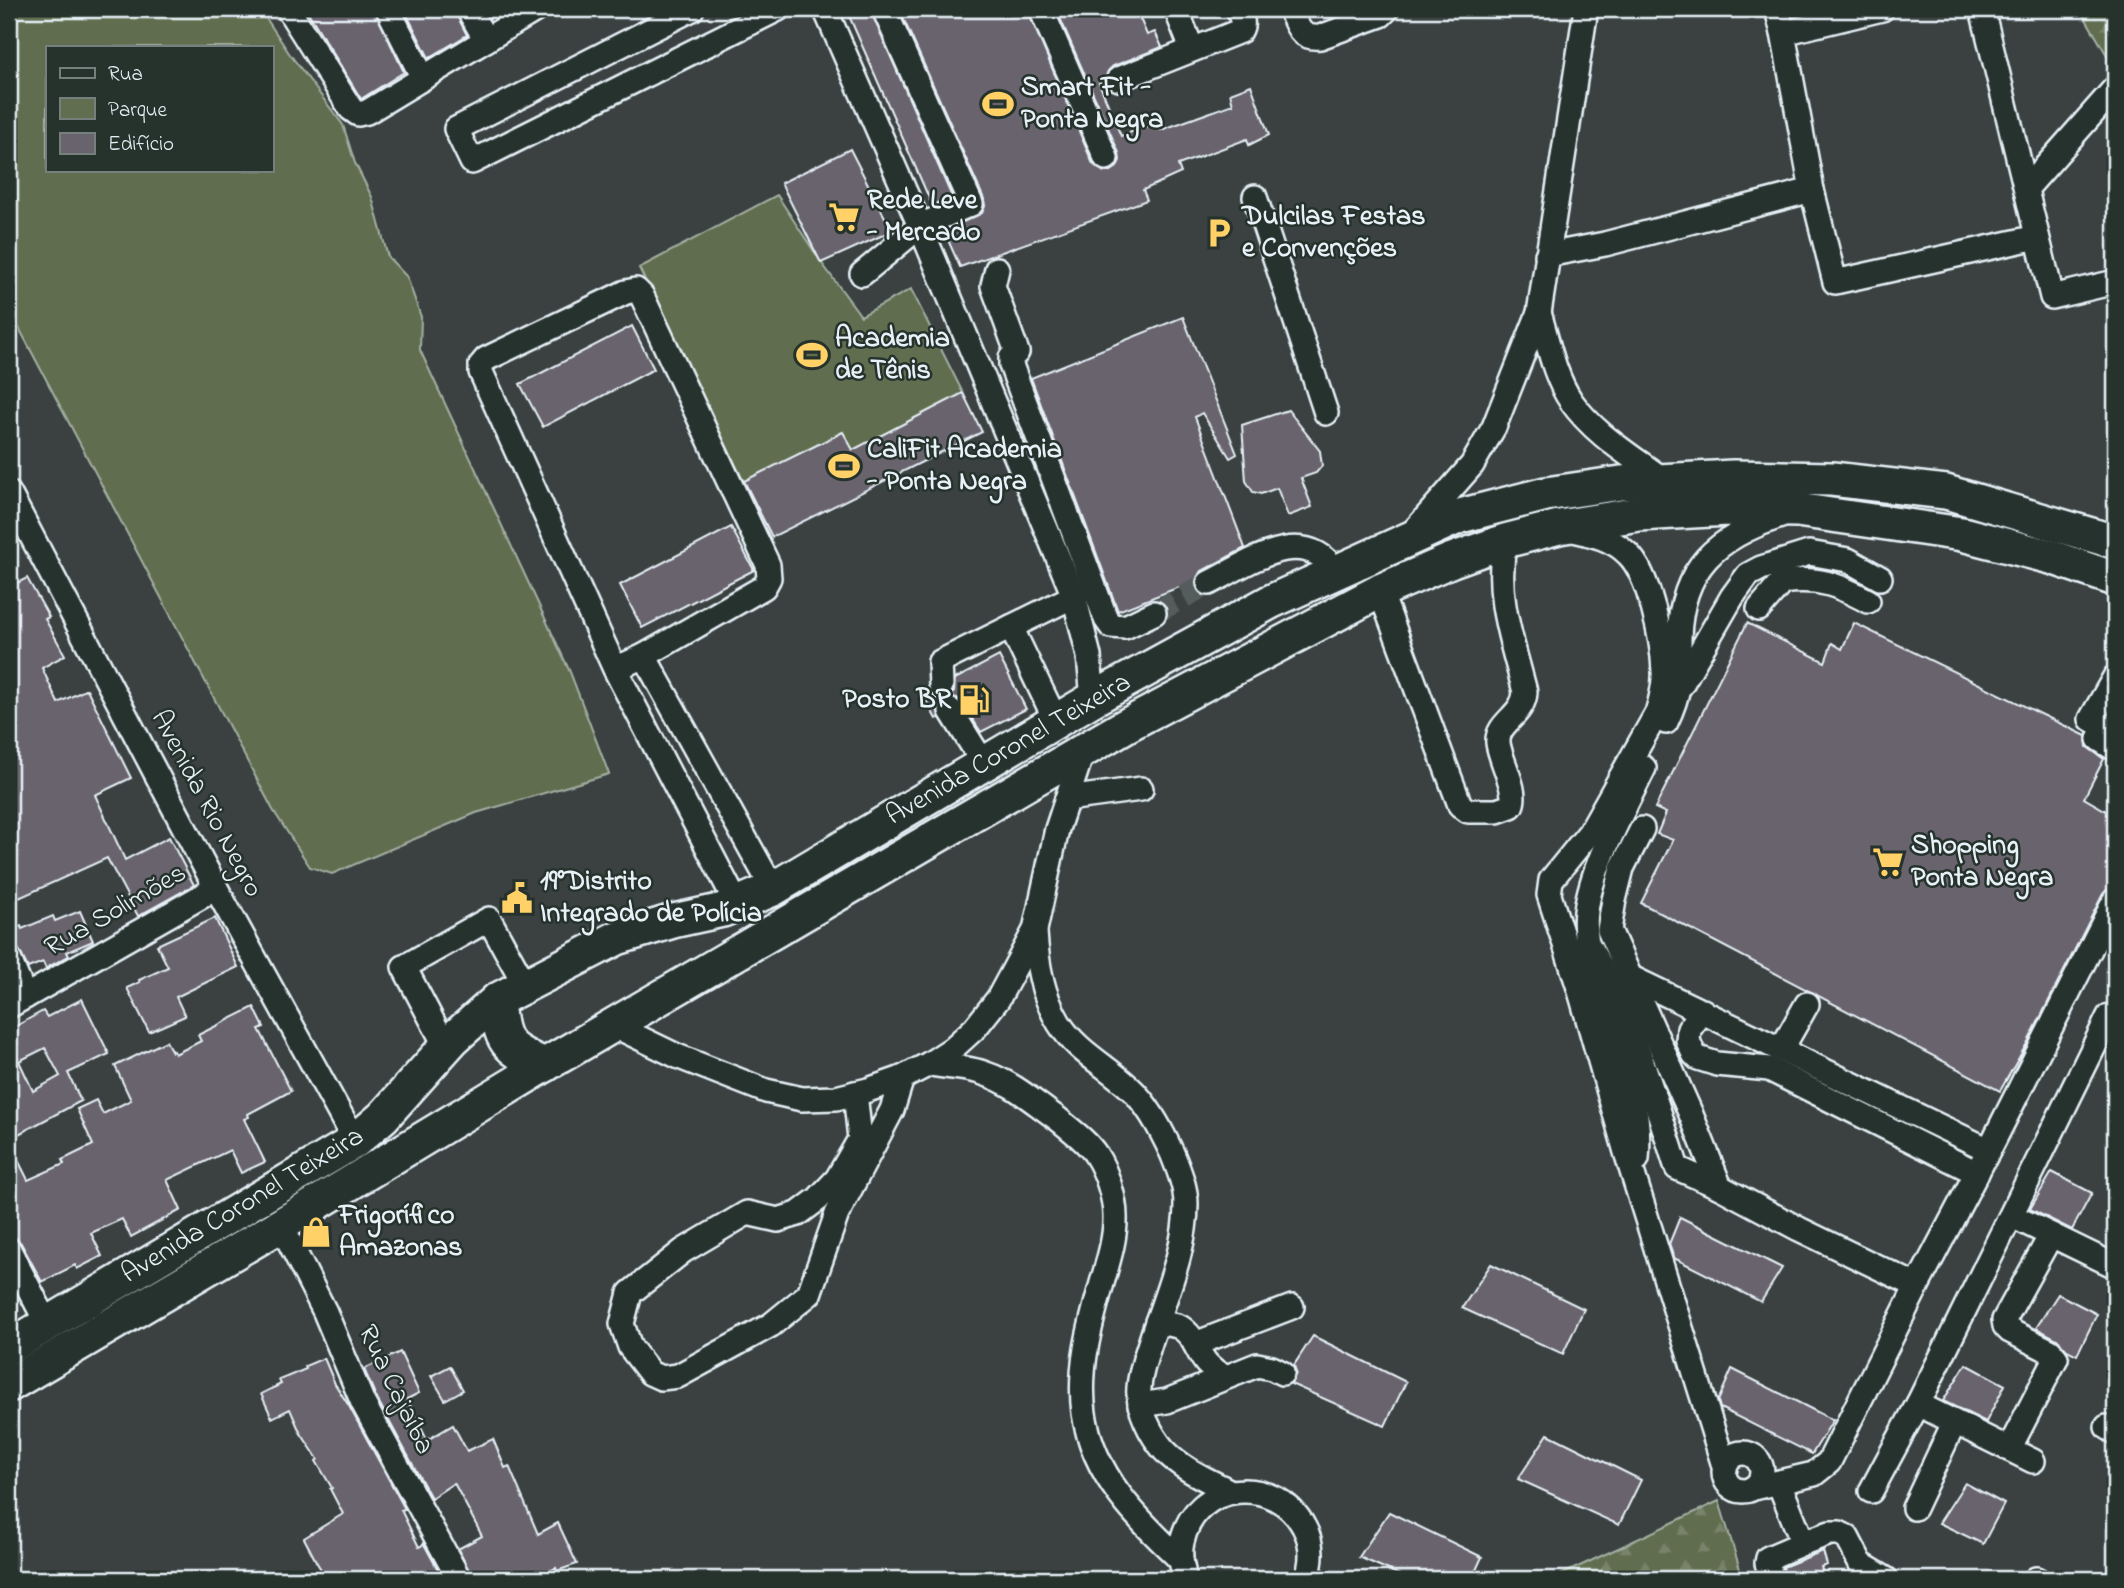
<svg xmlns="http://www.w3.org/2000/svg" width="2124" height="1588" font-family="'Indie Flower',sans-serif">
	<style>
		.green { fill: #616e50; stroke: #a4b0a4; stroke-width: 2; fill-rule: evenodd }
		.forest { fill: url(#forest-firs); stroke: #a4b0a4; stroke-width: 2 }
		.building { fill: #68636d; stroke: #e8f1f8; stroke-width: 2; fill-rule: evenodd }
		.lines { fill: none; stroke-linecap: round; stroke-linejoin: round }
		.minor-tunnel { stroke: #545b5c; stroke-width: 23; stroke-dasharray: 23 11; stroke-linecap: butt }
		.minor-casing { stroke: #e8f1f8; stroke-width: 28 }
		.highway-casing { stroke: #e8f1f8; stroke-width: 38 }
		.minor { stroke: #26332d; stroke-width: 23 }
		.highway { stroke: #26332d; stroke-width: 33 }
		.labels { text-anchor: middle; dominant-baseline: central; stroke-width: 5; stroke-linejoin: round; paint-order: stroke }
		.poi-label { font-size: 28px; font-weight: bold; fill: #e8f1f8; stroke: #26332d; text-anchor: start }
		.street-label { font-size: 28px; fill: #e8f1f8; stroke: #26332d }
	</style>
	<defs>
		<pattern id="forest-firs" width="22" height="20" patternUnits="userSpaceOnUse" patternTransform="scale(1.75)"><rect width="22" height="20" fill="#616e50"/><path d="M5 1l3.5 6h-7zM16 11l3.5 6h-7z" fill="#78836a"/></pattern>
	</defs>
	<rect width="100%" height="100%" fill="#3a4140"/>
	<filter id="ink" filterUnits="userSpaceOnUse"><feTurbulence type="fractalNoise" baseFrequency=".0143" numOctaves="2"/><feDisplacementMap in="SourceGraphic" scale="14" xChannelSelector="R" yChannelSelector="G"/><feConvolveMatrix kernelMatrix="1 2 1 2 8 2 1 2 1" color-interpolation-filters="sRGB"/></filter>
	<g filter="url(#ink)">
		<g class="green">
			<path d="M9,9H260L289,53L343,125L355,163L372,197L388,257L407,277L421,317L420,350L570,672L609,774L476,813L332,874L310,867L273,810L9,309ZM47,47H271V170H47Z"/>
			<polygon points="777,195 821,262 861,316 911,289 963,393 853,450 842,432 744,482 639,268"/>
		</g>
		<g class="forest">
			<polygon points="2080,9 2115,9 2115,69"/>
			<polygon points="1719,1501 1743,1579 1552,1579"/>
		</g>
		<g class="building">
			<polygon points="306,9 374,9 404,72 361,99"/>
			<polygon points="404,9 454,9 467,35 429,58"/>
			<polygon points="846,9 870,9 952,197 932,205"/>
			<polygon points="899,9 1027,9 1093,164 1104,172 1111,171 1117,167 1120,160 1119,153 1056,9 1136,9 1147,35 1155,32 1162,47 1113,66 1108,71 1105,80 1099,83 1121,136 1158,122 1161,130 1233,104 1230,93 1251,85 1269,135 1249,145 1247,139 1178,165 1181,173 1143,190 1147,200 960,267 944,231 982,213 985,206 984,199"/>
			<polygon points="850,149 892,231 821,263 781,183"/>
			<polygon points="1183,317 1237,454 1230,458 1202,413 1195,417 1245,548 1202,571 1195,581 1118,611 1031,378"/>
			<polygon points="632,326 654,369 543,427 520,384"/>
			<polygon points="963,393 982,432 772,537 744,481 843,432 853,450"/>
			<polygon points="1288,410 1320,451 1322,466 1316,473 1301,478 1312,507 1288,516 1277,488 1261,494 1253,492 1246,481 1242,425"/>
			<polygon points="731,527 754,570 642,628 620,585"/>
			<polygon points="27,578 49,617 45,619 65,655 42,668 58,703 87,689 131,778 95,795 125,860 169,837 194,885 138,916 107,858 19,898 9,875 9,587"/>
			<polygon points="1747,623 1825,662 1832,643 1842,649 1854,623 2086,736 2087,747 2104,759 2084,798 2115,816 2115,885 2103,894 2029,1040 2000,1091 1641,903 1673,840 1657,834 1666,813 1655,808"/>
			<polygon points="999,656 1026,709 981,732 962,703 957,698 949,697 954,692 955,679"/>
			<polygon points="929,692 934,698 943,700 938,705 939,718 936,719 923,695"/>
			<polygon points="80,911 93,941 67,952 69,956 48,967 46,969 43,962 28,968 18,948 9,945 9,931 21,926 22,929 53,916 55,921"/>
			<polygon points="215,918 238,967 176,997 185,1016 149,1032 127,988 140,982 139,980 168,967 157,945"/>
			<path d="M82,999L109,1054L68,1073L81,1101L9,1139V1030L43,1011L47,1017ZM45,1048L60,1076L33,1091L19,1061Z"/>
			<polygon points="254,1007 264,1027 259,1029 291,1091 248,1114 249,1117 244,1119 265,1162 241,1173 230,1150 167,1180 181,1210 131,1237 122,1219 91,1233 102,1256 77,1269 75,1265 42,1282 21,1243 16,1238 9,1236 9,1142 28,1180 64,1164 62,1160 93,1145 77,1109 96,1100 103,1114 131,1100 115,1066 166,1041 172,1052 174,1051 175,1054 201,1041 198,1035"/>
			<polygon points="2052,1172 2092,1193 2072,1230 2030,1209"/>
			<polygon points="1680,1217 1782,1268 1761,1302 1674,1258 1669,1244"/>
			<polygon points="1491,1264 1584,1309 1563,1354 1462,1308"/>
			<polygon points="2058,1294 2097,1314 2077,1355 2067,1350 2057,1339 2036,1328"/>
			<polygon points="1313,1336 1406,1382 1385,1426 1291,1384 1296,1373 1294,1365"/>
			<polygon points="400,1352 419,1393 407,1399 427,1440 453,1425 467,1451 493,1439 505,1468 509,1466 538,1534 558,1523 577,1564 557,1571 556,1568 533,1579 473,1579 458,1549 482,1536 469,1511 454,1483 431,1498 376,1397 364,1369"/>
			<polygon points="324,1358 335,1384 349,1406 405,1509 401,1510 419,1547 424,1544 443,1579 327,1579 317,1563 304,1538 343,1514 330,1489 332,1488 316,1461 318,1459 300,1432 290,1409 272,1418 261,1394 281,1384 279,1380 306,1369 305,1366"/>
			<polygon points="1966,1364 2005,1385 1986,1422 1943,1401"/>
			<polygon points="450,1366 463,1390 445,1400 431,1376"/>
			<polygon points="1732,1369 1833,1420 1812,1454 1720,1408 1718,1401"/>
			<polygon points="1548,1434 1641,1480 1619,1525 1518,1479"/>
			<polygon points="1965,1483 2004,1504 1983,1544 1939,1523"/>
			<polygon points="1389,1512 1482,1557 1472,1579 1409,1579 1359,1557"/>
			<polygon points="1823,1551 1827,1565 1821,1567 1825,1579 1786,1579 1783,1567"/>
		</g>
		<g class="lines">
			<polyline class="minor-tunnel" points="1154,613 1209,583"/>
			<defs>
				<g id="minor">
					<polyline points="288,9 351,109 358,114 367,112 537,9"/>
					<polyline points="388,9 423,78"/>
					<polyline points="468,9 486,40"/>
					<polyline points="692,9 456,129 472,162 778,9"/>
					<polyline points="825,9 920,226 1074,596 1089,656 1093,699"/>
					<polyline points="1041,9 1106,158"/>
					<polyline points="1176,9 1192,49"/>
					<path d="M1290,9C1297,25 1299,39 1320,37L1381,15L1387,9"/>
					<polyline points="1777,9 1783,33"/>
					<polyline points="1982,9 2052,297 2115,282"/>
					<path d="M1119,79L1240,31C1245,23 1241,17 1238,9"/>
					<polyline points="2026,189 2115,88"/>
					<polyline points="1812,190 1835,282 2037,237"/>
					<polyline points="1255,197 1326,413"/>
					<polyline points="1547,255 1605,244 1812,190 1783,33 1882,9"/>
					<polyline points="997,269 993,286 1017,352 1011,358 1011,365 1106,619 1111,626 1125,627 1154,613"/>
					<polyline points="862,274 920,226 971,204 884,9"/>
					<path d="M1539,313C1548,342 1554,376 1571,401C1594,434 1630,455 1662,479"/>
					<polyline points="9,493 216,888 355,1141"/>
					<path d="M1569,529C1591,534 1612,538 1628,554C1649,574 1663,642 1664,671C1665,685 1661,700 1657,713L1590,832L1551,880L1549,895L1580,991L1626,1152L1725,1469"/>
					<polyline points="1413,532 1472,465 1494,427 1539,313 1586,9"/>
					<path d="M1209,583C1249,563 1302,523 1336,571"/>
					<path d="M1380,591L1460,805L1468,811H1497L1511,806C1519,792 1500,760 1498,743C1496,722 1524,716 1525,692C1512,640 1494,595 1505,541"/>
					<path d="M1759,609L1782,582C1818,577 1836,584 1868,601"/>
					<polyline points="1011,627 1056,721"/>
					<polyline points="644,656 773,889"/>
					<polyline points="615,669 644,656 764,587 769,578 768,565 642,296 636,290 626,292 486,359 481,365 481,372 615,669 737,904"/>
					<polyline points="2115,677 2091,719 2104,726 2099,739 2115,749"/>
					<polyline points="1681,685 1732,597 1748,575 1761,568 1809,553 1848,560 1880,578"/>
					<polyline points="941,686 940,662 1074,596"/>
					<polyline points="951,711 984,764"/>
					<path d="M1666,722C1683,686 1679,675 1679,638C1681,567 1717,537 1781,516"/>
					<polyline points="1067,799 1141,789"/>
					<polyline points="1642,829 1622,868 1614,900 1609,930 1690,1112 1720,1187"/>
					<path d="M1035,932C1037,964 1042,995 1059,1023C1078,1054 1112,1068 1136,1094C1152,1112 1162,1132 1172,1153C1178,1168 1186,1187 1186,1204C1186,1249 1166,1294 1152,1337C1147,1353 1140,1371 1139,1388C1137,1408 1151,1435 1164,1450C1183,1470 1208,1480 1231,1492"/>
					<path d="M1587,943C1630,1013 1652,1091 1677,1168L1720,1187L1799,1229L1917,1286L1993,1142L2115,900"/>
					<polyline points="9,959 25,997"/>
					<polyline points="1630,977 1989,1150"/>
					<polyline points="9,1006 216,888"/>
					<polyline points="1703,1011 1689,1029 1688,1041 1694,1054 1698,1058 1717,1064 1769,1069 1977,1173"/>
					<polyline points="613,1025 677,1056 766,1091 802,1099 836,1098 868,1090 902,1078 929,1064 952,1049 975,1028 998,999 1035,930 1057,829 1083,750"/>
					<polyline points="446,1047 404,967 489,919 525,985"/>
					<polyline points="1782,1048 1807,1004"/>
					<path d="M929,1064C947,1067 969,1067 986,1074C1013,1083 1035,1103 1058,1119C1070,1129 1088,1142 1096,1155C1106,1170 1115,1198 1115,1216C1116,1237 1108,1262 1102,1283C1090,1325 1078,1369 1084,1413C1093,1475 1137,1519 1181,1560"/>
					<polyline points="855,1093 860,1139 837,1179 818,1199 798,1214 778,1220 747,1213 683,1251 630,1293 622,1324 630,1347 650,1373 661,1378 678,1376 771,1325 809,1294 837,1214 892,1110 902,1078"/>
					<path d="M1637,1159C1643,1097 1614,1042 1596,984C1590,961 1583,935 1586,911C1591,867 1624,809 1644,768"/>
					<polyline points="2012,1216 2115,1266"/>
					<polyline points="281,1225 325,1312 363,1403 459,1579"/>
					<polyline points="9,1250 48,1325"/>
					<path d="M1157,1322C1164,1324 1174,1324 1180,1327C1202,1341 1194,1364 1226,1376"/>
					<polyline points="1195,1344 1292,1307"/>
					<polyline points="1918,1404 2033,1461"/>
					<polyline points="1140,1405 1167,1401 1257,1365 1272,1368 1282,1373"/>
					<polyline points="2107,1427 2115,1432"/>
					<polyline points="2009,1449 2056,1358 2050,1351 2010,1331 2005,1326 2004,1320 2051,1235"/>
					<circle cx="1743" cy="1472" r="19"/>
					<polyline points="1779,1483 1803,1543 1830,1533 1839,1533 1847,1537 1861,1564 1886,1579"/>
					<polyline points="1753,1488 1814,1474 1829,1462 1917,1286"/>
					<polyline points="1871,1491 1918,1404 2109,1016"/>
					<polyline points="1914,1508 1954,1423"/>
					<path d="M1185,1579C1182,1567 1179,1555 1182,1542C1195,1480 1276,1474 1304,1527C1313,1543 1313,1563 1306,1579"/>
					<polyline points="1772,1579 1767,1563 1768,1558 1803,1543"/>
					<polyline points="2036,1579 2037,1579"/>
				</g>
				<g id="highway">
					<path d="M497,1000C500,1042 505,1049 545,1065"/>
					<polyline points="9,1347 355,1141 383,1117 453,1039 497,1000 617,938 673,921 723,910 773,889 1093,699 1270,602 1460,516 1546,494 1621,483 1733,477 1832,479 1946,492 2115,542"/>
					<polyline points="9,1385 281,1225 545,1065 1127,725 1380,591 1452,560 1505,541 1559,527 1639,514 1728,509 1797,510 1962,534 2051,557 2115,579"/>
				</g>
			</defs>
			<use href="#minor" class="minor-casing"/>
			<use href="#highway" class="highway-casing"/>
			<use href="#minor" class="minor"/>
			<use href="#highway" class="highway"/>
		</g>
	</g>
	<defs>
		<symbol id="stadium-bare" viewBox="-9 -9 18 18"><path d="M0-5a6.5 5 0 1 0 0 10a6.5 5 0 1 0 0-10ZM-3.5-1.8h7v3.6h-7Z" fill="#ffd166" stroke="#26332d" stroke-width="2.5" paint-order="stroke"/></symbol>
		<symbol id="supermarket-bare" viewBox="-9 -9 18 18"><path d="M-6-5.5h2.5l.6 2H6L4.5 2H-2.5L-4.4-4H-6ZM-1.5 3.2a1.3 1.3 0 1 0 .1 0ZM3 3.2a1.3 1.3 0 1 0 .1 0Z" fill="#ffd166" stroke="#26332d" stroke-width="2.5" paint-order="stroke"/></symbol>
		<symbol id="parking-bare" viewBox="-9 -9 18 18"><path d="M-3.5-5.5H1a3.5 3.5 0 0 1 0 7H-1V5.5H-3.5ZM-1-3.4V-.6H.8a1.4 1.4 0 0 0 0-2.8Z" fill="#ffd166" stroke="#26332d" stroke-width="2.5" paint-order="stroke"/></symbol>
		<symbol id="fuel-bare" viewBox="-9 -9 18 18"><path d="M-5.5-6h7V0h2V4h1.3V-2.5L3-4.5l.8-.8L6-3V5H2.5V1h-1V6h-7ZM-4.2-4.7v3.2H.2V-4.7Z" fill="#ffd166" stroke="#26332d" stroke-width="2.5" paint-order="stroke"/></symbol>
		<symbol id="civic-bare" viewBox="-9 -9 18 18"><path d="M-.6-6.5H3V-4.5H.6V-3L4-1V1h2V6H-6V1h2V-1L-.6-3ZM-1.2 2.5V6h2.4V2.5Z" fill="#ffd166" stroke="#26332d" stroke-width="2.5" paint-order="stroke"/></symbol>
		<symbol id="shop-bare" viewBox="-9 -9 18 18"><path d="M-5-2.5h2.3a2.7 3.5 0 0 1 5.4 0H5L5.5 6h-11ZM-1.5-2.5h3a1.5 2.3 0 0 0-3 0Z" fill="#ffd166" stroke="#26332d" stroke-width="2.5" paint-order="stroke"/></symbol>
	</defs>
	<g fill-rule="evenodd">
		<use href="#stadium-bare" x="976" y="82" width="44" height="44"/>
		<use href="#supermarket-bare" x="822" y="195" width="44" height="44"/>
		<use href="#parking-bare" x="1197" y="211" width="44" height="44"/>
		<use href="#stadium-bare" x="790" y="333" width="44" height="44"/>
		<use href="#stadium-bare" x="822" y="444" width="44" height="44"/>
		<use href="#fuel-bare" x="952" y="678" width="44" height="44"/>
		<use href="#supermarket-bare" x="1866" y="840" width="44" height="44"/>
		<use href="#civic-bare" x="495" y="876" width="44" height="44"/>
		<use href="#shop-bare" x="294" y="1210" width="44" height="44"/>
	</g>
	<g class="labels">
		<g class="poi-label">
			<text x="1021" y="88">Smart Fit -<tspan x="1021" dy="32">Ponta Negra</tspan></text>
			<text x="867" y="201">Rede Leve<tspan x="867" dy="32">- Mercado</tspan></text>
			<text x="1242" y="217">Dulcilas Festas<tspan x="1242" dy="32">e Convenções</tspan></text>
			<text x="835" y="339">Academia<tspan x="835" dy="32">de Tênis</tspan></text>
			<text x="867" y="450">CaliFit Academia<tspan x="867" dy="32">- Ponta Negra</tspan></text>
			<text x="951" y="700" text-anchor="end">Posto BR</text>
			<text x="1911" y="846">Shopping<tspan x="1911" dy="32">Ponta Negra</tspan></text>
			<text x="540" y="882">19°Distrito<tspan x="540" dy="32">Integrado de Polícia</tspan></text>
			<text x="339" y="1216">Frigorífico<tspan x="339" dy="32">Amazonas</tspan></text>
		</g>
		<g class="street-label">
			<text transform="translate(1009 750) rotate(-30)">Avenida Coronel Teixeira</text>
			<text transform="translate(206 804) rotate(62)">Avenida Rio Negro</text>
			<text transform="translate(116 911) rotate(-30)">Rua Solimões</text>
			<text transform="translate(243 1206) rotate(-31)">Avenida Coronel Teixeira</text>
			<text transform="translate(395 1390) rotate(64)">Rua Cajaíba</text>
		</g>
	</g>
	<rect width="2124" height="1588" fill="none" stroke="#26332d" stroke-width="35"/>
	<rect x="18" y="18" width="2089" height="1553" fill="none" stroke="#e8f1f8" stroke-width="2.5" filter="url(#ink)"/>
	<rect x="46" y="46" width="228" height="126" fill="#26332d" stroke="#747f7e" stroke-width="2"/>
	<rect x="60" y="68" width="35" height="10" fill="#26332d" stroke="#747f7e" stroke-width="2"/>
	<text x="108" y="80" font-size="21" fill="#e8f1f8">Rua</text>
	<rect x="60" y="98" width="35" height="21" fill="#616e50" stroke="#747f7e" stroke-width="2"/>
	<text x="108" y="116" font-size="21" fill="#e8f1f8">Parque</text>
	<rect x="60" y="133" width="35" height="21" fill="#68636d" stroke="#747f7e" stroke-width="2"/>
	<text x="108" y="150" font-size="21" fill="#e8f1f8">Edifício</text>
</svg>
